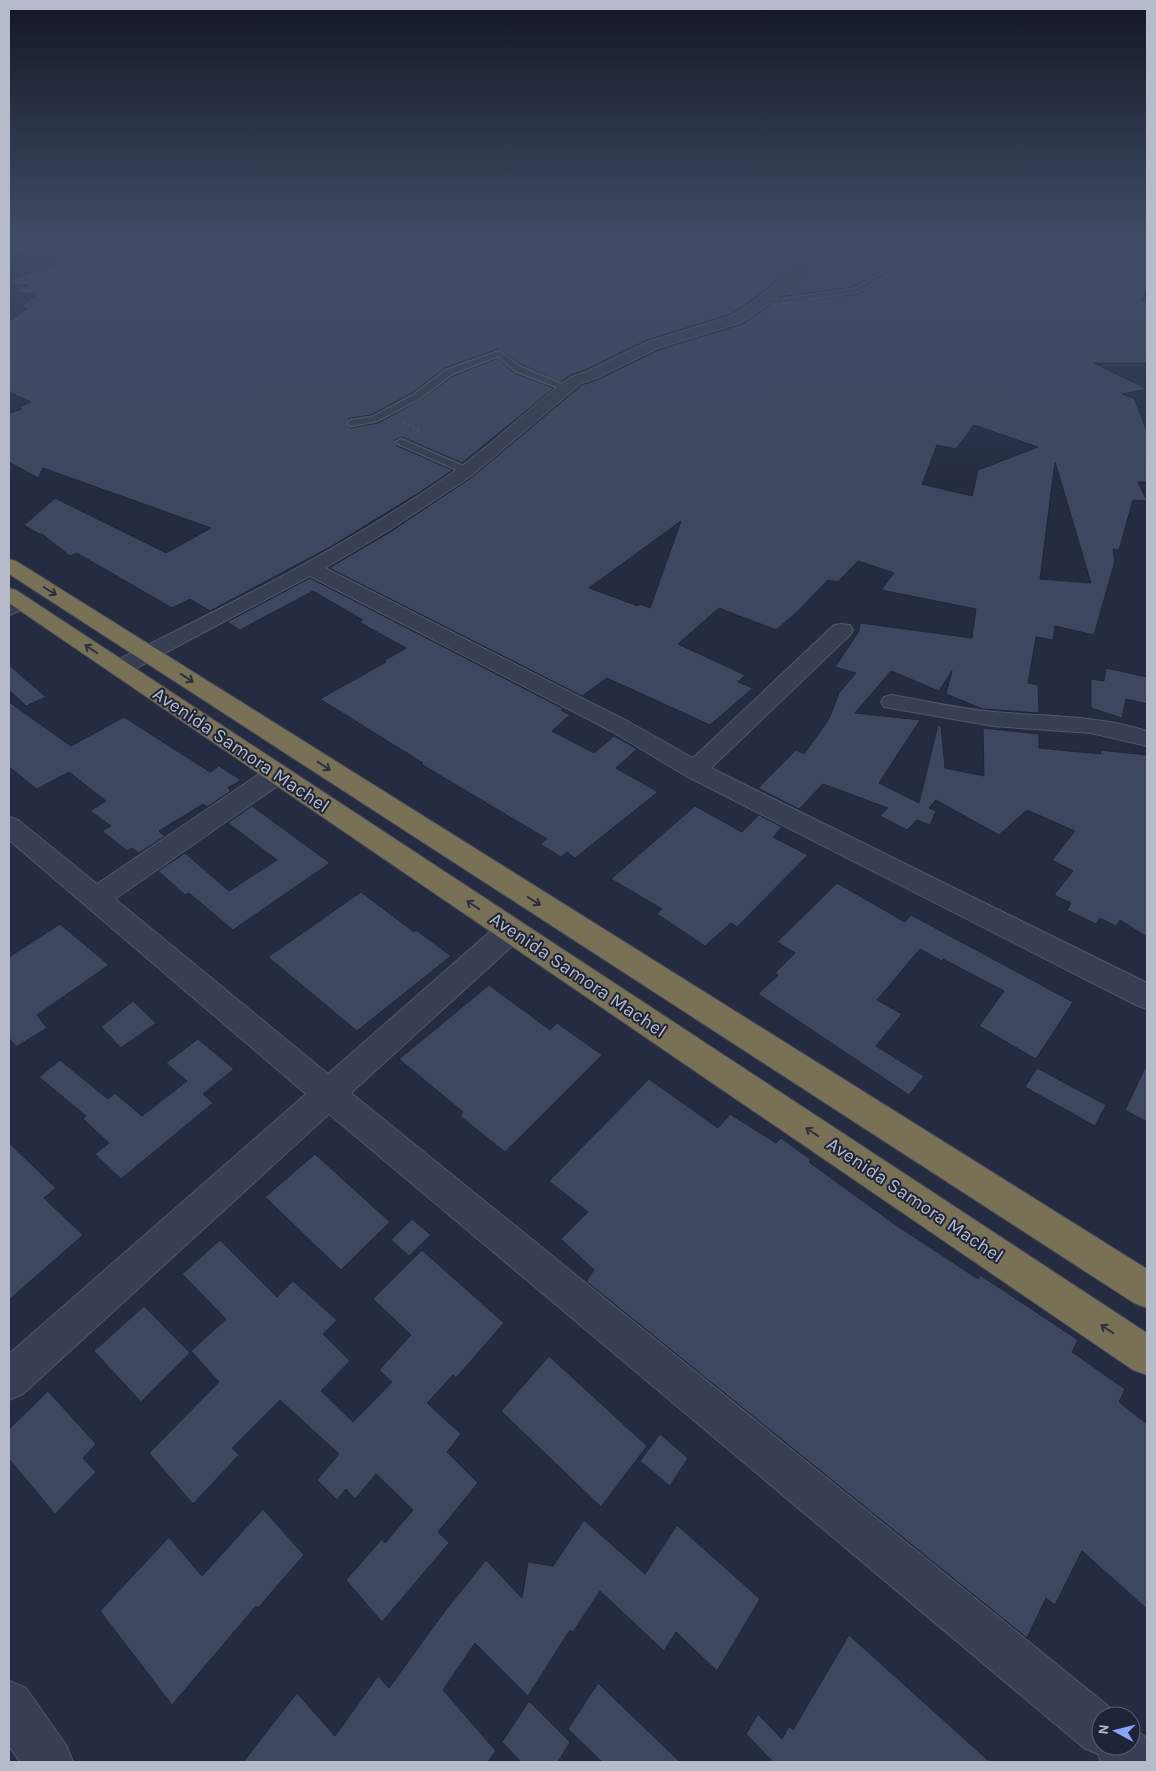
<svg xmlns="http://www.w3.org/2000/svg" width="1156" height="1771" font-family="Karla,sans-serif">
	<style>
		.building { fill: #3f4760; stroke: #202639; fill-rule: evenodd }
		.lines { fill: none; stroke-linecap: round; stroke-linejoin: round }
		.lane-casing { stroke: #515769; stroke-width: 3 }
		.street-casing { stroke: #515769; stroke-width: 2 }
		.highway-casing { stroke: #414759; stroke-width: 2 }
		.path { stroke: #455860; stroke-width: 2; stroke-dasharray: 2.5 2.5; stroke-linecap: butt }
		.lane { fill: #393f52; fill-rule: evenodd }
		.street { fill: #393f52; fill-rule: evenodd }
		.highway { fill: #787156; fill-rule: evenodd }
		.oneway { stroke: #2c303c }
		.labels { text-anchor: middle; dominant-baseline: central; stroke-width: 4; stroke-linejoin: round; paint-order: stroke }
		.street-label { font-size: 19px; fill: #b6bbcc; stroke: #1e2437 }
	</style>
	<rect width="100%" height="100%" fill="#252c42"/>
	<g class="building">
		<polygon points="9,236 235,236 267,241 265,247 311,237 321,241 327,240 337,243 350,236 841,236 824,242 755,298 731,314 647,340 585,370 570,375 561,382 522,365 498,349 445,368 412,393 371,415 350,418 345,423 351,428 378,423 420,400 453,376 498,358 514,373 554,388 462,463 402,437 395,440 397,446 453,470 417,494 332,546 210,611 190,599 172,608 77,553 70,556 42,534 39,534 24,525 55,498 166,553 211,528 43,468 38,478 9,462 9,413 22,409 18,407 31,402 9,392 9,322 28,308 20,308 37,294 9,292 28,285 9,283 9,281 60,262 15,261 25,255 9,253"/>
		<polygon points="864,236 876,236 876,247 908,256 853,287 779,297 834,250 843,245 860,240"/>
		<path d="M939,236H1089L1140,239L1147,259V286L1142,301L1147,302V363H1094L1147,389L1122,394L1134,398L1147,431V482H1138L1147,501L1133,500L1119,550L1113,549L1115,561L1094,635L1055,626L1053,640L1036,637L1028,683L1038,685L1039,713L983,709L946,694L952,671L939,691L891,671L855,713L920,720L879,783L919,803L938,725L941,726L945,768L984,776L983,728L1039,734V748L1101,754L1100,750L1147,755V937L1120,920L1116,926L1100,918L1096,924L1067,910L1071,903L1054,895L1073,871L1052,860L1075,831L1027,810L999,835L936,800L929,808L936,811L930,825L917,820L907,830L880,816L888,808L823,784L799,809L758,788L796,750L804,754L829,719L839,693L856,673L835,667L859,631L860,623L972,638L976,609L881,590L894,573L858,561L838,582L828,580L797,612L776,630L719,608L678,644L745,675L738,682L753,688L710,725L607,678L582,696L329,568L390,532L472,477L582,385L597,380L659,350L743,324L770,305L859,294L927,252L970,257H1046L1051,254L1046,249L985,250L932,245ZM974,425L1038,447L978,470L972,496L922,484L937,445L956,449ZM1055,462L1091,583L1040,579ZM681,521L650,608L640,604L638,606L589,588Z"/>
		<polygon points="886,237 886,236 929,236 916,250 884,242"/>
		<polygon points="310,578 564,709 561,710 570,715 552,731 594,753 614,736 637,749 616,768 658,792 575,858 567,852 561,857 540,844 547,839 421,764 423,763 320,699 386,662 384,661 406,648 359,622 363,620 313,591 240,630 227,622"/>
		<polygon points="9,665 46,697 26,706 9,690"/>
		<polygon points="1106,668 1147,677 1147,704 1126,699 1122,718 1091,708 1091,679 1104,681"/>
		<polygon points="9,702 71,746 124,717 210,772 219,766 241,780 228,788 231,791 207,807 203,804 159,831 165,836 139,853 132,848 127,851 102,831 111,826 90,811 106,801 69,772 37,789 9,767"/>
		<polygon points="252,806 330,863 233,930 189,893 185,895 158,871 185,853 229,891 277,860 228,823"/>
		<polygon points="695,806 742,832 759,815 782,827 773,837 808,855 737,927 731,923 705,946 657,914 662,909 611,879"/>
		<polygon points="837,883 905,922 911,915 1073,1002 1036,1059 979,1026 1004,991 943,959 942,961 920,949 877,1000 902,1014 876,1046 924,1076 909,1095 758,994 778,975 775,973 795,953 777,942"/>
		<polygon points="361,892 414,932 416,930 451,956 357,1031 268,957"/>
		<polygon points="60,924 109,965 37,1015 47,1028 16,1047 9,1038 9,957"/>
		<polygon points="489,985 550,1030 557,1023 602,1055 505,1152 460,1116 463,1112 399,1059"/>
		<polygon points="133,1001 156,1023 121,1048 101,1027"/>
		<polygon points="198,1039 234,1069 203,1094 213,1103 121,1179 95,1154 109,1143 83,1119 86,1116 39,1077 60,1060 108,1099 115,1093 142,1116 187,1081 166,1063"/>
		<polygon points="1147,1064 1147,1122 1125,1110"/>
		<polygon points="1037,1068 1106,1105 1095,1126 1025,1087"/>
		<polygon points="649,1079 718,1128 730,1114 776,1143 781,1138 811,1160 809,1162 893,1223 978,1279 980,1275 1078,1340 1072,1352 1125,1389 1119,1402 1147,1424 1147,1609 1082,1551 1055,1605 1046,1598 1027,1638 586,1281 594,1270 561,1239 588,1212 549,1181"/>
		<polygon points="9,1143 56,1188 44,1198 83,1235 9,1300"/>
		<polygon points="315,1154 390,1222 341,1270 265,1197"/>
		<polygon points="412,1219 431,1235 409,1256 391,1240"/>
		<polygon points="220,1240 277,1297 293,1281 337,1320 323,1334 350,1361 321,1391 353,1422 392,1382 379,1370 411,1335 373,1299 422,1250 504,1323 456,1378 453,1375 427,1403 461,1434 447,1452 478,1483 438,1532 449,1543 382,1622 346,1580 382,1539 385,1543 413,1510 376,1474 355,1499 346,1489 337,1500 317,1480 339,1454 280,1400 232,1448 239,1455 193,1504 149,1453 219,1382 191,1351 226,1319 182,1274"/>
		<polygon points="144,1306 190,1353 141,1402 94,1351"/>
		<polygon points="549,1356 647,1446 601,1507 501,1411"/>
		<polygon points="48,1391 96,1444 83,1458 96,1472 55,1514 9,1459 9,1429"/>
		<polygon points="660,1434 688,1458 670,1486 640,1461"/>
		<polygon points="263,1509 304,1555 258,1608 256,1606 172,1705 100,1611 169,1537 202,1576"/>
		<polygon points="584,1520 645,1574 677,1525 760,1599 717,1671 676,1632 664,1651 600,1591 573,1632 570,1630 528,1696 475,1643 443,1690 496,1751 488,1762 243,1762 297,1693 335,1736 378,1676 389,1688 445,1611 486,1560 522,1598 528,1562 553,1566"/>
		<polygon points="849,1635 990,1762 770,1762 771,1760 746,1734 758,1714 782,1739 789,1726 793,1730"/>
		<polygon points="598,1683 680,1762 602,1762 568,1729"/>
		<polygon points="529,1701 570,1742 558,1762 521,1762 502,1742"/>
	</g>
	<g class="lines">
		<defs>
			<g id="lane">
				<polygon points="878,236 884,236 882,243 917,252 931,236 937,236 929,247 985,252 1046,251 1049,253 1046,255 970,255 926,250 921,255 858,292 774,304 759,300 763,298 774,300 854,289 913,255 877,245"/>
				<polygon points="499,351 521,367 569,387 562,389 515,371 498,356 452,374 419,399 377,421 351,426 347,423 351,420 372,417 413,395 446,370"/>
				<polygon points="401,439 470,469 472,471 470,473 464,473 398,444 396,442"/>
			</g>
			<g id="street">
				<path d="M845,236H862L860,238L842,243L833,249L766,306L742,322L658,348L596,378L581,383L471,476L389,530L325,568L629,722L693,758L834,625L842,624L850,625L853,630L850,635L711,768L1147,983V1009L1136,1005L686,776L613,732L310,576L127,673L119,675L111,673L108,668L111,663C230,604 351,545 459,468C498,440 532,405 571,377L586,372L648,342L732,316L756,300L825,243Z"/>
				<polygon points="22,597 29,599 32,603 29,607 9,615 9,601"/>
				<path d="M892,695C926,701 960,709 995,712C1046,717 1097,715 1147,731V746L1091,733L993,726L884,707L881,702L884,697Z"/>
				<polygon points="277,766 286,768 289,774 286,780 115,899 328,1074 501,922 511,919 521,922 525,930 521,938 351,1093 1118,1714 1119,1716 1101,1716 1101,1746 1131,1746 1131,1727 1147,1738 1147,1762 1101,1762 1098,1754 1084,1748 329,1114 23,1394 9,1400 9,1354 306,1094 9,840 9,817 18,820 97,884 268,768"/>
				<polygon points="9,1681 26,1688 66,1745 73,1762 20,1762 9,1746"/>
			</g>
			<g id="highway">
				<polygon points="9,559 16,561 1147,1269 1147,1308 1134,1303 9,574"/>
				<polygon points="9,588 16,590 1147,1333 1147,1375 1133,1370 9,603"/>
			</g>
		</defs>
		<use href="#lane" class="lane-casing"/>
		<use href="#street" class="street-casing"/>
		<use href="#highway" class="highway-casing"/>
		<polyline class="path" points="403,423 420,430 418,432"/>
		<use href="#lane" class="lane"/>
		<use href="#street" class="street"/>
		<use href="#highway" class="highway"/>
	</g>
	<defs><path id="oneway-shaft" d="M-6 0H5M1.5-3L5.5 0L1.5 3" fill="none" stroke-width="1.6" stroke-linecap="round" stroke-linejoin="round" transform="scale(1.25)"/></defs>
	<g class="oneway">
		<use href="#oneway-shaft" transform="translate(50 591) rotate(32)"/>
		<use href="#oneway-shaft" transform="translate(91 649) rotate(-146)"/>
		<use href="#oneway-shaft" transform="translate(187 678) rotate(33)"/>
		<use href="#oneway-shaft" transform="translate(324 766) rotate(33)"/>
		<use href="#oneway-shaft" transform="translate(534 901) rotate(32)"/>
		<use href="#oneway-shaft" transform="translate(473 905) rotate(-146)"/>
		<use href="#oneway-shaft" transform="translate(812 1132) rotate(-146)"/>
		<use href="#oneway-shaft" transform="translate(1107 1329) rotate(-146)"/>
	</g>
	<linearGradient id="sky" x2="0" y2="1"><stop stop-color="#141824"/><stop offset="0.49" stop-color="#404b65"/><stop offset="1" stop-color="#404b65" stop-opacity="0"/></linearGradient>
	<rect width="1156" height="483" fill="url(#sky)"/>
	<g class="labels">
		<g class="street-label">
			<text transform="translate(241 750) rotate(34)">Avenida Samora Machel</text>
			<text transform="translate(578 975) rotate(34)">Avenida Samora Machel</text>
			<text transform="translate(915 1200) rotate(34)">Avenida Samora Machel</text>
		</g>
	</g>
	<rect width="1156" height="1771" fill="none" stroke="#b6bbcc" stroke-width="20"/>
	<g transform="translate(1116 1731) rotate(277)"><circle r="24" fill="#1e2437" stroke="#5b6073"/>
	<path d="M0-4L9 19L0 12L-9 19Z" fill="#8ba3fc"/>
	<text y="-8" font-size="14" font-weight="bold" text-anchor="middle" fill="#b6bbcc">N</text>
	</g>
</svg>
